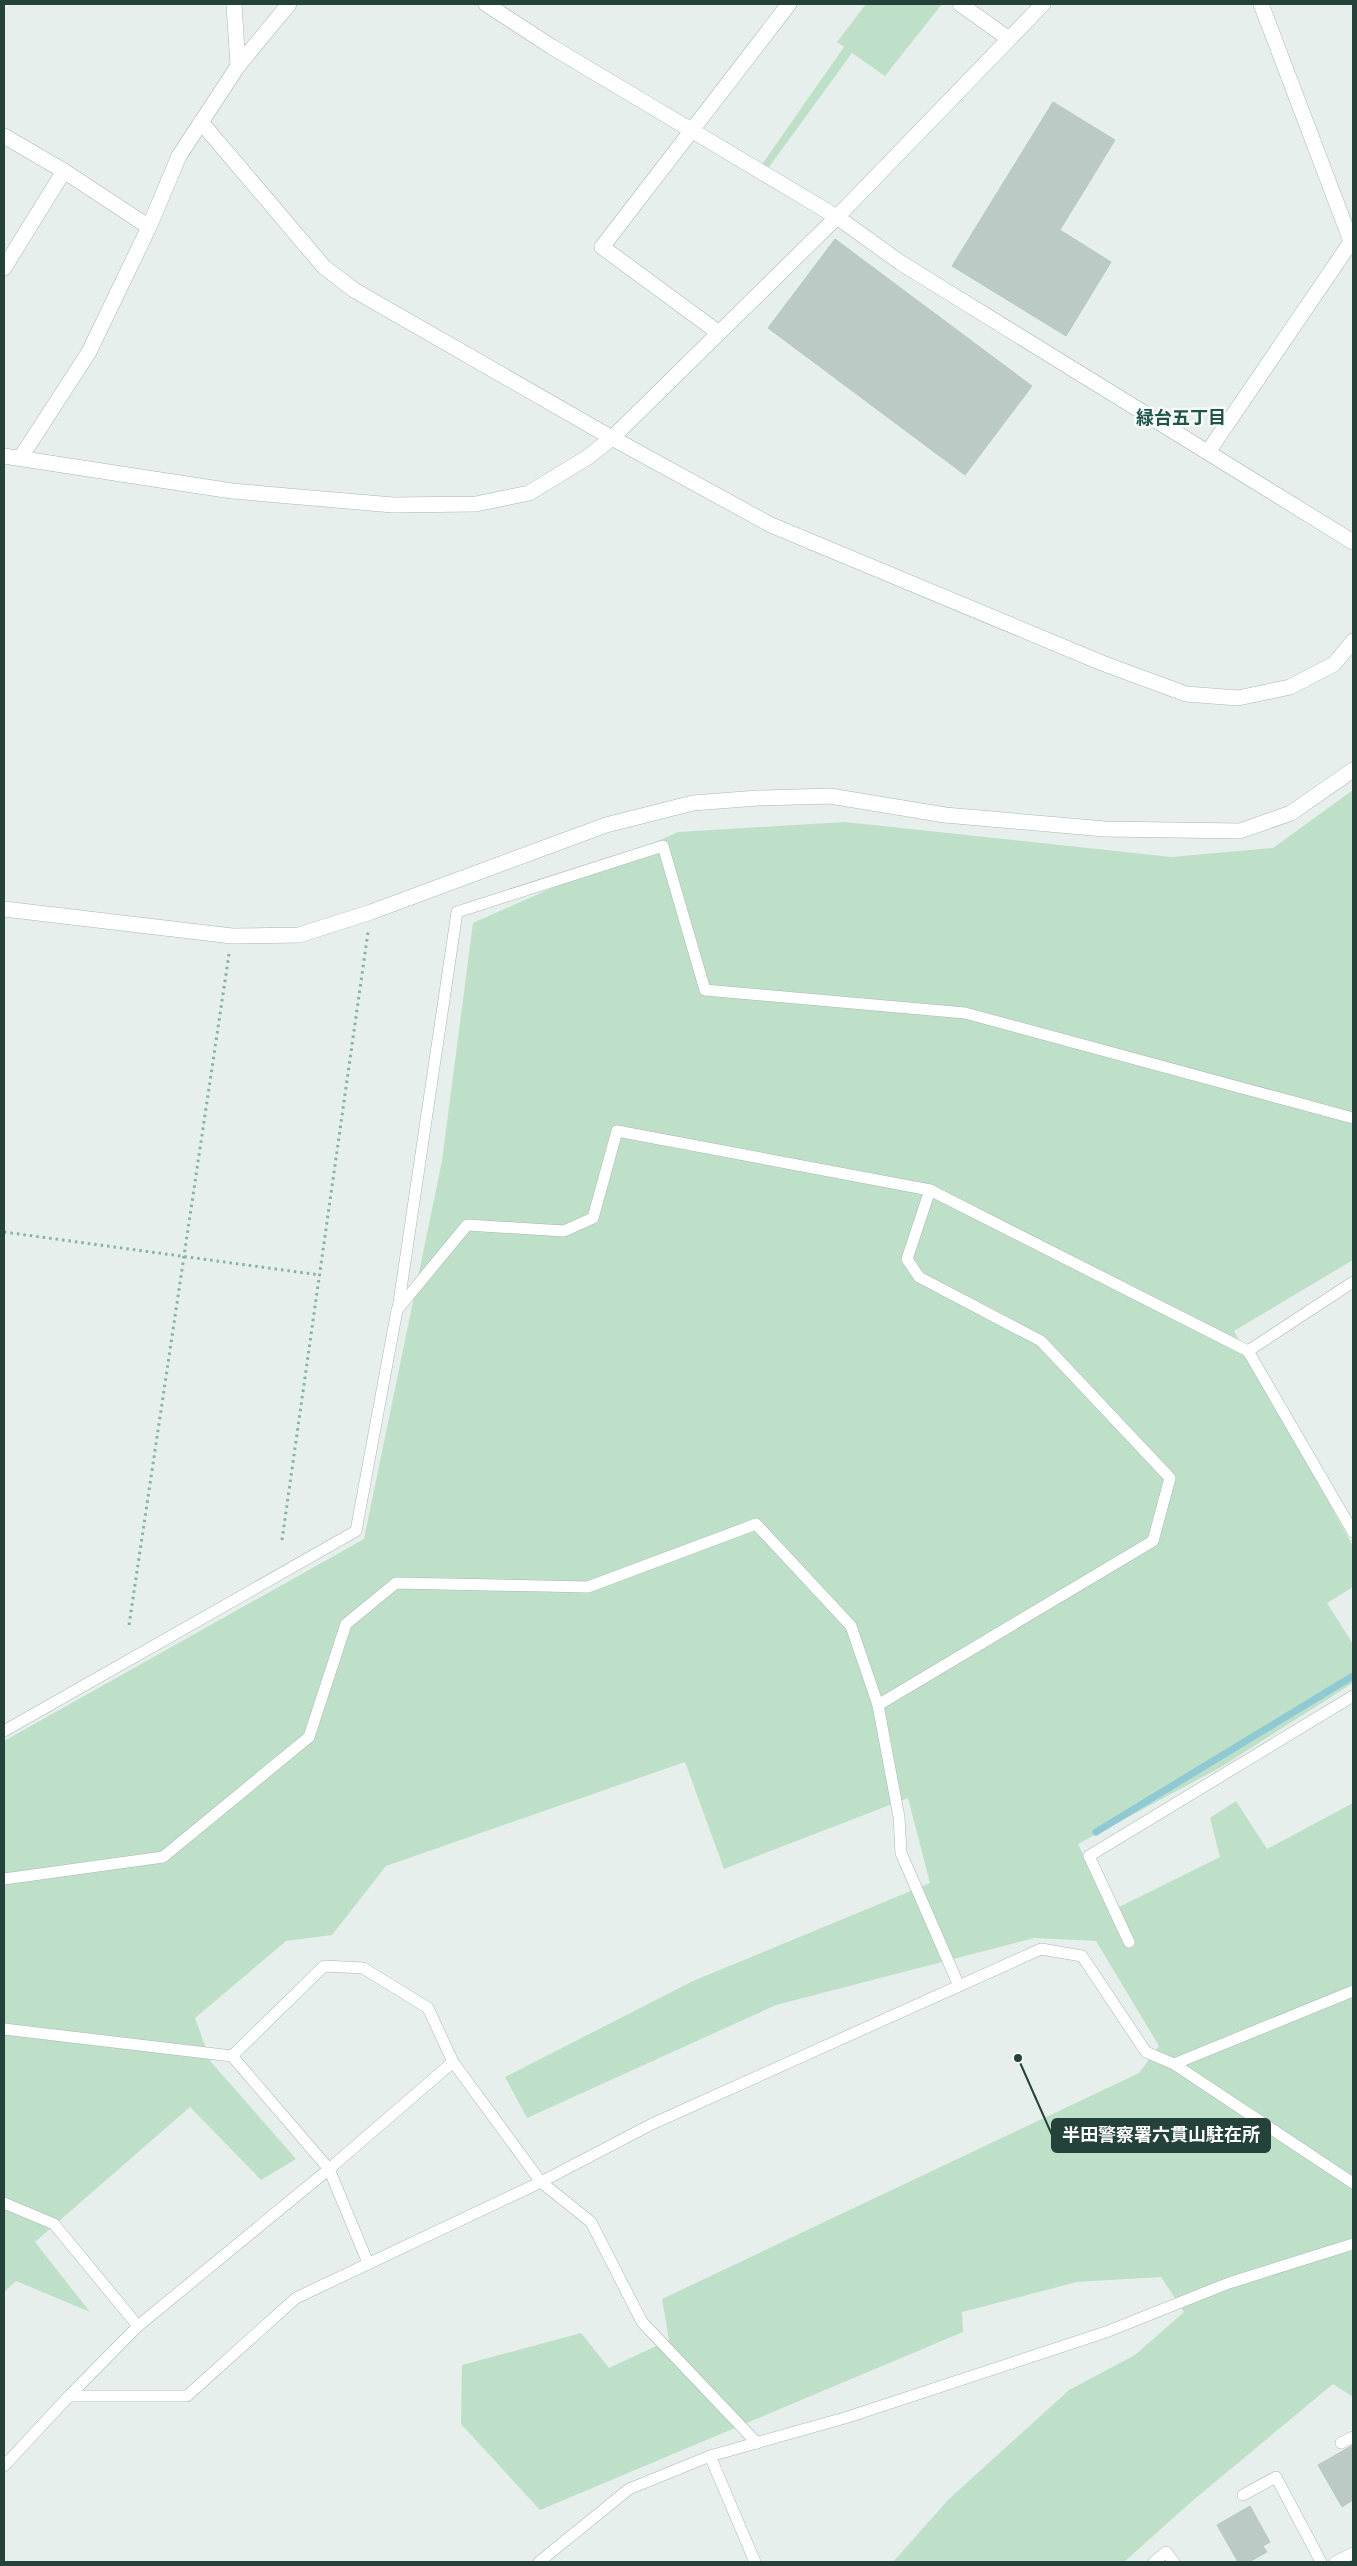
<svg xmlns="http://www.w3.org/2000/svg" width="1357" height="2566" font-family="'Public Sans','Noto Sans JP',sans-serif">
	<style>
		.green { fill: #bfe0c8 }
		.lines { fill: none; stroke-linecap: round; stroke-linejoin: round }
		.stream { stroke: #8ec9d4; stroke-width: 7 }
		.building { fill: #bbcac4; stroke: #b8c9c2 }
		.service-casing { stroke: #a8b8b2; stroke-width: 12 }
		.minor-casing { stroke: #a8b8b2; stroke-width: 16 }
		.tertiary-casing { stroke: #a8b8b2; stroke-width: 16 }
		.path { stroke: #86b3a5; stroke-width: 3; stroke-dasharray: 2.5 4; stroke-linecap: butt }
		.service { stroke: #fff; stroke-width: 11 }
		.minor { stroke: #fff; stroke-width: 15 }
		.tertiary { stroke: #fff; stroke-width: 15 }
		.labels { text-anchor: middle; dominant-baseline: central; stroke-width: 5; stroke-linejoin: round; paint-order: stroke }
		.neighbourhood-label { font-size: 18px; font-weight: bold; fill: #1f5548; stroke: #f7fbf9 }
		.leader { fill: none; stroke: #24423a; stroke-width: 2 }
		.callout-dot { fill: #24423a; stroke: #f7fbf9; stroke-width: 2 }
		.callout { fill: #24423a; stroke: #24423a; stroke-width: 2 }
		.callout-label { font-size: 18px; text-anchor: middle; font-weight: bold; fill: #fff }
	</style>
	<rect width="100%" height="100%" fill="#e6efeb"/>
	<g class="green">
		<polygon points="866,4 942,4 885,76 852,53 764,174 758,170 844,47 837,42"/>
		<polygon points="1353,790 1353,1260 1234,1331 1353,1546 1353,1587 1327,1603 1353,1644 1353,1683 1221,1767 1078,1844 1111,1911 1220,1857 1210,1818 1236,1801 1267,1849 1353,1803 1353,2397 1333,2384 1191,2502 1124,2562 893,2562 948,2500 1069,2390 1135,2355 1184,2312 1161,2277 1077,2282 962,2312 963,2332 540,2510 461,2424 462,2365 581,2333 609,2368 669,2340 662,2299 1139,2073 1159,2046 1096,1941 1034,1938 776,2005 527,2118 505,2077 693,1981 930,1883 908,1798 724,1869 685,1762 386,1866 332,1935 286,1941 195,2018 211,2062 296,2159 261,2180 190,2107 35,2242 90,2312 16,2281 4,2292 4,1741 364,1539 442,1161 473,923 678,832 845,822 1171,857 1273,848"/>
	</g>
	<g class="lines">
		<polyline class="stream" points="1096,1832 1353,1676"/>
	</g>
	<g class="building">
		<polygon points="1053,102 1115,140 1060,230 1111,262 1066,336 952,266"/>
		<polygon points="835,239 1032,386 965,475 768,328"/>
		<polygon points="1353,2445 1353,2500 1342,2507 1318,2465"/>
		<polygon points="1250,2506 1270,2542 1263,2546 1267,2552 1249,2562 1238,2562 1217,2525"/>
	</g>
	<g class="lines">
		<defs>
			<g id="service">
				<polyline points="398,1309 457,912 663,846 705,990 965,1013 1353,1118"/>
				<polyline points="1248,1351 1353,1282"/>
				<polyline points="878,1705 1153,1541 1170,1478 1041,1341 919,1277 907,1259 930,1190"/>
				<polyline points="4,1731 356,1531 397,1310 467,1225 564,1231 593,1218 617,1131 930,1190 1248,1351 1353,1532"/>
				<polyline points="4,1879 163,1857 309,1737 346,1624 396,1583 588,1587 756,1524 851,1626 878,1705 899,1817 901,1853 959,1986"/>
				<polyline points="1129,1942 1089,1856 1353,1696"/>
				<polyline points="4,2029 232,2056 324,1966 363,1968 428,2008 453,2062 541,2182 591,2222 642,2322 757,2443"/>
				<polyline points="232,2056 329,2169 368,2263"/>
				<polyline points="453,2062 329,2169 138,2326 69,2396 187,2396 296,2298 541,2182 652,2124 1041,1949 1082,1956 1146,2052 1174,2064 1353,1991"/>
				<polyline points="1174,2064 1353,2183"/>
				<polyline points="4,2203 54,2224 138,2326"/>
				<polyline points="1341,2443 1353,2437"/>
				<polyline points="710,2456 755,2562"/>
				<polyline points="4,2466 69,2396"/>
				<polyline points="1243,2495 1276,2477 1321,2562"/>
				<polyline points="539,2562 629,2489 710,2456 848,2417 1106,2332 1229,2283 1353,2244"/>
				<polyline points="1154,2562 1166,2552 1174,2562"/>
				<polyline points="1335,2562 1353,2553"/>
			</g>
			<g id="minor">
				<polyline points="234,4 238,66"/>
				<polyline points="486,4 552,47 837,217 901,263 1353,542"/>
				<polyline points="960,4 1009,39"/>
				<polyline points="201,122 324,267 354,290 612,438 771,525 1102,663 1186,694 1238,698 1290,687 1334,664 1353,641"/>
				<polyline points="4,136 64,171 149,227"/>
				<polyline points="4,268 64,171"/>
				<polyline points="719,333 602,247 789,4"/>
				<polyline points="1208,452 1353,239"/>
				<polyline points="4,456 232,491 393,505 476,504 529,493 588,457 612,438 837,217 1043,4"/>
				<polyline points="21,457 89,352 149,227 179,156 238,66 289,4"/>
				<polyline points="4,909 232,936 299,935 371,912 606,825 693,803 758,798 830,796 945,815 1105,829 1240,831 1291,813 1353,770"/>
			</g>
			<polyline id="tertiary" points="1261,4 1351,241"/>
		</defs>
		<use href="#service" class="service-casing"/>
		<use href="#minor" class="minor-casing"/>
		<use href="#tertiary" class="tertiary-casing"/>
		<g class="path">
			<polyline points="4,1232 320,1275"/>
			<polyline points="282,1540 368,932"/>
			<polyline points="129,1625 229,954"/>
		</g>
		<use href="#service" class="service"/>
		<use href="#minor" class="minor"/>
		<use href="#tertiary" class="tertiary"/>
	</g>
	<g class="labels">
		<g class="neighbourhood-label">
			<text x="1181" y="417">緑台五丁目</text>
		</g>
	</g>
	<path class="leader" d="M1018 2058L1052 2135"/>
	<circle class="callout-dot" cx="1018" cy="2058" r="5"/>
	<rect class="callout" x="1052" y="2119" width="218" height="33" rx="5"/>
	<g class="callout-label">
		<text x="1161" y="2141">半田警察署六貫山駐在所</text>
	</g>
	<rect width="1357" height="2566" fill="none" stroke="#24423a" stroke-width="10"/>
</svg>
